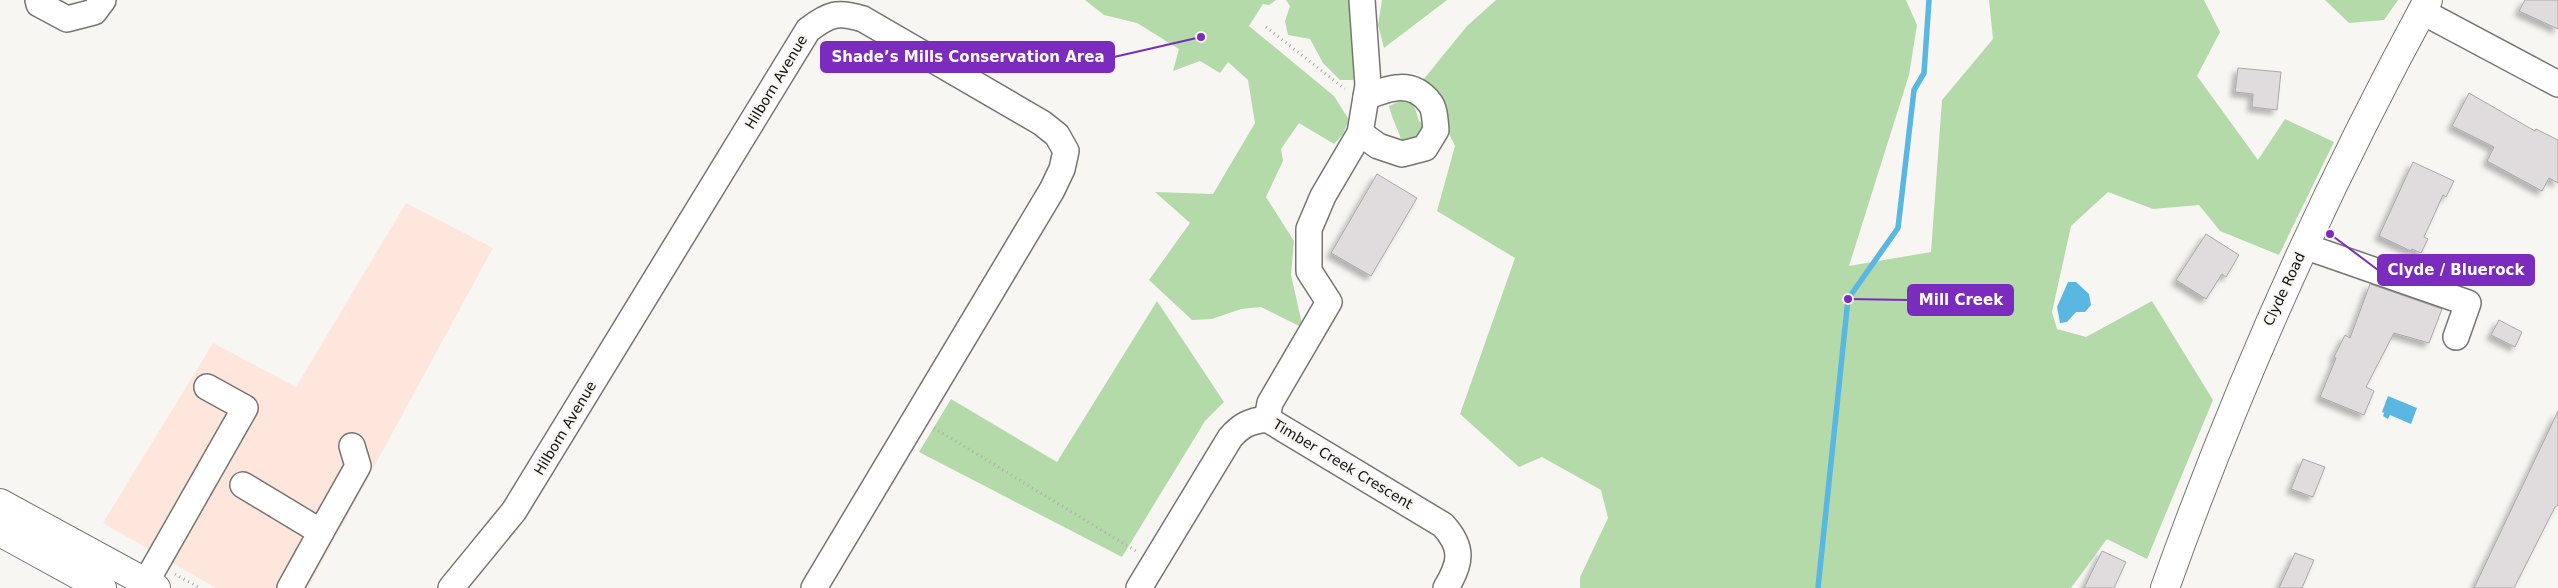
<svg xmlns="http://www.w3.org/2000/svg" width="2558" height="588" font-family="'DejaVu Sans',sans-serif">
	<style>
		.commercial { fill: #fee6dc }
		.green { fill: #b4daa9 }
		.water { fill: #5ab7e1 }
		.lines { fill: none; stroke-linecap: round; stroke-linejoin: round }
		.stream { stroke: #5ab7e1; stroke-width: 5.5 }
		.building { fill: #e0dcdd; stroke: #aaa7a8; filter: url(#shadow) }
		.minor-casing { stroke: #767572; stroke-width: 28 }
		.major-casing { stroke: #767572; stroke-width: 30 }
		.path { stroke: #abaaa8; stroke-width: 3; stroke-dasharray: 1 4; stroke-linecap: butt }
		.minor { stroke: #fff; stroke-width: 25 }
		.major { stroke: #fff; stroke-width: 28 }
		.labels { text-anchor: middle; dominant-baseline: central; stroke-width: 4.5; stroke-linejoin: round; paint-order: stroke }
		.street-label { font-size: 14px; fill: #111110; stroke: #f7f6f3 }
		.leader { fill: none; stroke: #7b2cbf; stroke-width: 2 }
		.callout-dot { fill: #7b2cbf; stroke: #f7f6f3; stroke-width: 2 }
		.callout { fill: #7b2cbf; stroke: #7b2cbf; stroke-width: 2 }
		.callout-label { font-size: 15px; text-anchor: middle; font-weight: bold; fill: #fff }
	</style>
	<defs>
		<filter id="shadow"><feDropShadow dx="-4.5" dy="4.5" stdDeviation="2.5" flood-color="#0004"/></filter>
	</defs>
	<rect width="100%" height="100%" fill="#f7f6f3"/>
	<polygon class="commercial" points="406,203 493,248 308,588 216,588 103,523 213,343 296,387"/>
	<g class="green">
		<polygon points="1085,0 1276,0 1269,5 1263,4 1249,26 1334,96 1349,120 1343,134 1334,144 1299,123 1281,149 1283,161 1266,197 1294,241 1291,275 1303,328 1261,307 1241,309 1212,319 1192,320 1149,280 1190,223 1155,192 1213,194 1255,123 1248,80 1228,62 1220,73 1200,61 1173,71 1179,49 1137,23 1104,15"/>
		<polygon points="1286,0 1354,0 1357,69 1353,80 1340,80 1323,63 1310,39 1288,35 1285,21 1290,6"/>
		<polygon points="1382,0 1447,0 1384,48 1378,25"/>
		<polygon points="1496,0 1906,0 1917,25 1909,75 1849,266 1931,252 1942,100 1993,39 1989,0 2204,0 2220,32 2197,76 2258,160 2285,119 2334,142 2279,255 2220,231 2199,205 2153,209 2108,192 2071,226 2052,312 2057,329 2086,337 2152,301 2213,400 2147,559 2107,539 2071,588 1580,588 1580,577 1608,518 1601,490 1542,457 1519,467 1460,414 1515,258 1437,211 1455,146 1423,80 1467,26"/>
		<polygon points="2325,0 2398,0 2384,20 2349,23"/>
		<path d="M1402,100L1413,102L1419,121L1427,125L1420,141L1402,142C1398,129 1392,119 1389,106Z"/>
		<polygon points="1157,301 1224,402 1205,421 1122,557 919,452 951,399 1057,462"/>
	</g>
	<g class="water">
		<polygon points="2068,282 2076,282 2089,294 2091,305 2085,312 2076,312 2067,322 2060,323 2057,307"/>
		<polygon points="2388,396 2417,408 2411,424 2390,415 2388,419 2383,416 2384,413 2382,412"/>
	</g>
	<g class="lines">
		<polyline class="stream" points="1818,588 1848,299 1898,228 1914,90 1924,73 1929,0"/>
	</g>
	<g class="building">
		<polygon points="2525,0 2558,0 2558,29 2519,11"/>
		<polygon points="2238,68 2281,72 2277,110 2252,107 2253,94 2235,92"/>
		<polygon points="2469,93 2535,131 2536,129 2558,140 2558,183 2549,178 2542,191 2487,161 2494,147 2452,126"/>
		<polygon points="2413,162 2454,181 2446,197 2443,195 2424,237 2428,239 2421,253 2412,249 2411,251 2379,236"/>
		<polygon points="1377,174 1417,198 1371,276 1331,253"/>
		<polygon points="2206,234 2239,255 2226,277 2222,274 2206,299 2176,280"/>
		<polygon points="2370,284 2442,309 2429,343 2394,333 2366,387 2374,391 2364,415 2320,397 2336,358 2334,357 2345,335 2350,338"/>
		<polygon points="2499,320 2522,332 2515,347 2491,335"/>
		<polygon points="2558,411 2558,505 2555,507 2514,588 2474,588"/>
		<polygon points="2303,459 2325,467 2313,497 2291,489"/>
		<polygon points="2102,551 2126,562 2114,588 2084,588"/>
		<polygon points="2295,553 2314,560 2302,588 2279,588"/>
	</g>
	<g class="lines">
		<defs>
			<g id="minor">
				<polyline points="38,0 39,4 67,19 94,12 103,0"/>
				<polyline points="2421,11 2558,84"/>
				<path d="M1360,133L1378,146L1402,154L1425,148L1436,130C1435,122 1435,109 1430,103C1412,79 1389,88 1366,97"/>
				<polyline points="2304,246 2468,303 2456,337"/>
				<polyline points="1267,419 1270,403 1329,302 1309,271 1309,229 1323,196 1360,133 1368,85 1362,0"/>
				<polyline points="243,485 321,532 290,588"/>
				<polyline points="321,532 358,466 352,446"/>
				<polyline points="146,582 245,408 207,387"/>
				<path d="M451,588L514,511L808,30C829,14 837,11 863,19L1042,123L1057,135L1066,151L1062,169L1052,190L814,588"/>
				<path d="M1139,588L1230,438C1241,425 1250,421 1267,419L1443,525C1464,548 1461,563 1446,588"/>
			</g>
			<g id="major">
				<polyline points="0,503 156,588"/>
				<polyline points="0,532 102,588"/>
				<path d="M2165,588C2238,383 2324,191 2428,0"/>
			</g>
		</defs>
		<use href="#minor" class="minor-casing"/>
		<use href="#major" class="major-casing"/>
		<g class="path">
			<polyline points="1266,27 1345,89"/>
			<polyline points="934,428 1136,551"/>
			<polyline points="175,574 200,588"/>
		</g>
		<use href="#minor" class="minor"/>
		<use href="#major" class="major"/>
	</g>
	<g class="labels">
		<g class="street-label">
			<text transform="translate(776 82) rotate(-59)">Hilborn Avenue</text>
			<text transform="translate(2284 289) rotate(-65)">Clyde Road</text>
			<text transform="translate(565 428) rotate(-59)">Hilborn Avenue</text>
			<text transform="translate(1343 464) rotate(31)">Timber Creek Crescent</text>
		</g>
	</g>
	<path class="leader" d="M1201 37L1114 57M2330 234L2378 270M1848 299L1908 300"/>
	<g class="callout-dot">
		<circle cx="1201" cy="37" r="5"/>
		<circle cx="2330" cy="234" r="5"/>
		<circle cx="1848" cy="299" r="5"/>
	</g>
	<g class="callout">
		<rect x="821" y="42" width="293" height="30" rx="5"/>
		<rect x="2378" y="255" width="156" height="30" rx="5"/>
		<rect x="1908" y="285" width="105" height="30" rx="5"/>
	</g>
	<g class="callout-label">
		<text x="968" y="62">Shade’s Mills Conservation Area</text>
		<text x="2456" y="275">Clyde / Bluerock</text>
		<text x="1961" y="305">Mill Creek</text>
	</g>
</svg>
